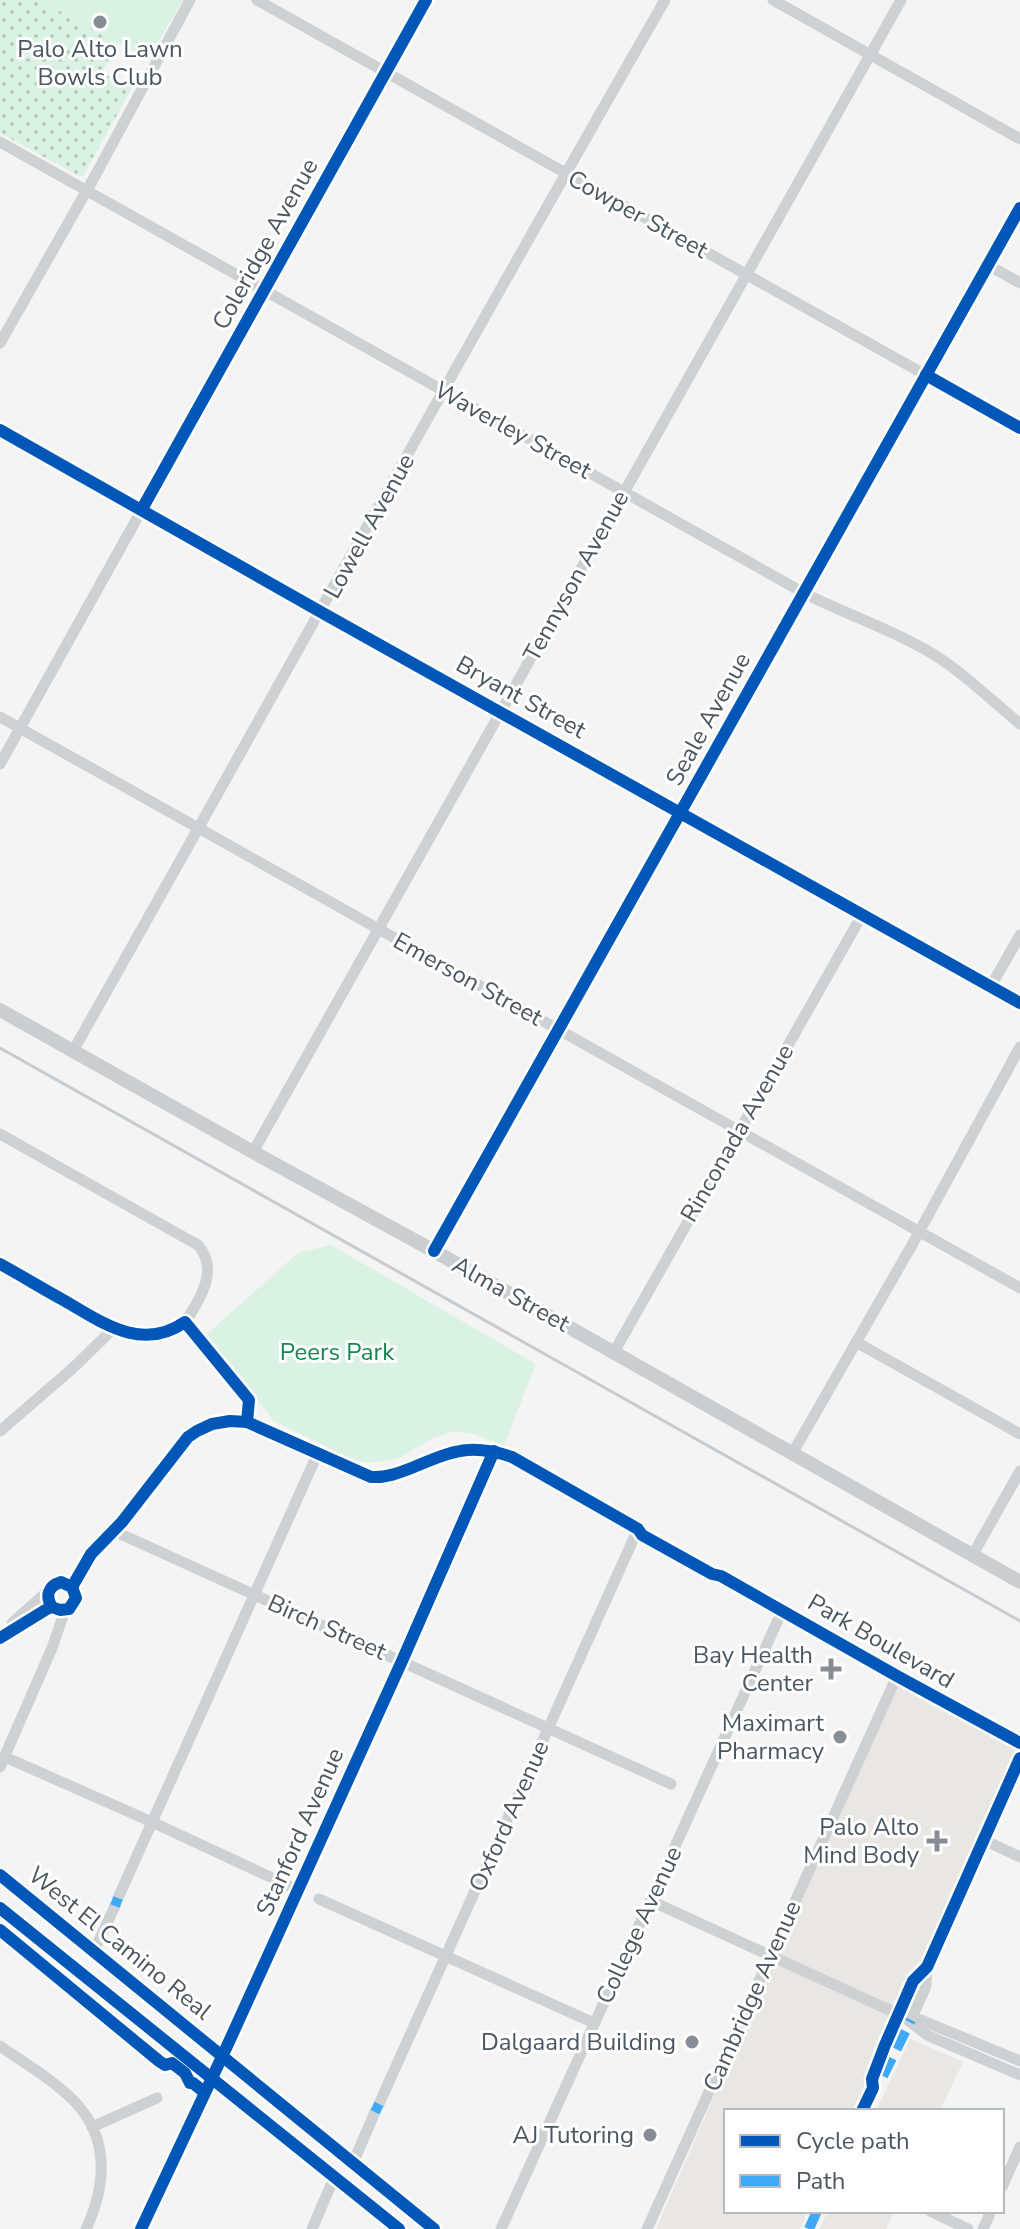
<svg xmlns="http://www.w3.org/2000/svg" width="1020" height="2229" font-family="'Nunito Sans',sans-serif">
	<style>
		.commercial { fill: #e8e7e3 }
		.park { fill: #d9f2e3 }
		.garden { fill: url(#garden-dots) }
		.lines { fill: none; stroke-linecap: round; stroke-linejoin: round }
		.minor { stroke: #ced0d2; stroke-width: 11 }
		.major { stroke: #caced1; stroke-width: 14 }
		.rail { stroke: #c9cacc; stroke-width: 3 }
		.quiet { stroke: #3fa9f5; stroke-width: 10; stroke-dasharray: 20 10; stroke-linecap: butt }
		.cycleway-casing { stroke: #fff; stroke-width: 17 }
		.cycleway { stroke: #0057b8; stroke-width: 12 }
		.poi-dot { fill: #868d94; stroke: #fff; stroke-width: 3 }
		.labels { text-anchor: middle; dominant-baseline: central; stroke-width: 6; stroke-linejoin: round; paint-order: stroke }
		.poi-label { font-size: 24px; fill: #4a5661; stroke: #fff; text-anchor: end }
		.street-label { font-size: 24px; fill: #4a5661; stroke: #fff }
		.park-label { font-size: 24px; fill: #17864f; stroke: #fff }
	</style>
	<defs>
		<pattern id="garden-dots" width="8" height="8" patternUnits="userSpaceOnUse" patternTransform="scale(2)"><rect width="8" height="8" fill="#d9f2e3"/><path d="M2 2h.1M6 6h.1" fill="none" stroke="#b2c7bb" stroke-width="1.8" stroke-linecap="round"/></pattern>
	</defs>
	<rect width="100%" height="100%" fill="#f4f4f4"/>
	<g class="commercial">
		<polygon points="897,1678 1019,1746 854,2111 726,2111 726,2211 808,2211 800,2229 656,2229"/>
		<polygon points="910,2039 963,2062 940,2111 876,2111"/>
		<polygon points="828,2211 894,2211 886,2229 819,2229"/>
	</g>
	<g class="park">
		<polygon points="45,0 183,0 148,59 52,7"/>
		<polygon points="331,1245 536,1364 504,1445 473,1434 455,1431 433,1438 399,1458 380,1462 364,1462 350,1458 274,1421 207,1334 298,1253"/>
	</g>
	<polygon class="garden" points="0,0 45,0 52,7 118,43 102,73 132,88 83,176 77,175 0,133"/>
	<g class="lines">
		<g class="minor">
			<polyline points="257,0 1020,428"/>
			<polyline points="773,0 1020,139"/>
			<path d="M0,142L804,593C847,615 892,629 933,654C965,674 991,700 1020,724"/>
			<polyline points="988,265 1020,283"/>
			<polyline points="0,343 95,176 190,0"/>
			<polyline points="0,430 328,616 1020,1003"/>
			<polyline points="0,717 1020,1288"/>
			<polyline points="0,764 426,0"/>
			<polyline points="991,986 1020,935"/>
			<path d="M73,1051C271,701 464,349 665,0"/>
			<path d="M0,1134L198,1245C219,1269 201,1299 185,1322"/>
			<polyline points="253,1152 901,0"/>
			<polyline points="434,1251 1020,208"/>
			<path d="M0,1264C22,1276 43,1289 65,1301C103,1323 142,1352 185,1322L249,1400V1412"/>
			<polyline points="856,1342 1020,1434"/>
			<polyline points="614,1352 862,915"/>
			<polyline points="0,1431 73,1368 113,1329"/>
			<polyline points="792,1454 912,1245 1020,1047"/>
			<polyline points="114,1531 671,1784"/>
			<polyline points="972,1556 1020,1471"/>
			<path d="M72,1587L91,1554L122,1522L188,1437L197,1431L212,1424L230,1421L247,1422L371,1477C386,1478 399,1473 414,1467C453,1451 470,1443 512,1457L638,1529L642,1535L712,1574L721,1576L897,1676L1020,1743"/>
			<polyline points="12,1623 49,1590"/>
			<path d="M0,1638L47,1609L52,1607L60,1610L69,1609L76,1598L72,1587L61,1582C48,1586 45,1596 52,1607"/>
			<polyline points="5,1757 152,1822 298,1890"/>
			<polyline points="0,1767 52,1648 65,1610"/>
			<polyline points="984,1840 1020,1857"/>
			<polyline points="118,1898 317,1455"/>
			<polyline points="319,1899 594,2023"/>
			<path d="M651,1901L898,2014C910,2020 918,2029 929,2036L1020,2075"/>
			<polyline points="94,1951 115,1906"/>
			<polyline points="898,2014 913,1981 927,1967 1020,1758"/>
			<polyline points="911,2020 921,2020 1020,2061"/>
			<polyline points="911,2020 926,1986 927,1967"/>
			<path d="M0,2046C24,2063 54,2080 75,2102C110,2139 106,2186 86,2229"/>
			<polyline points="379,2104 638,1529"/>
			<polyline points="92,2127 157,2098"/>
			<polyline points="353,2163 375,2112"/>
			<polyline points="1002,2187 1020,2147"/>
			<polyline points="930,2211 968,2229"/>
			<polyline points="141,2229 228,2044 402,1661 494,1451"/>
			<polyline points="312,2229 334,2178"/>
			<polyline points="501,2229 778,1620"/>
			<polyline points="647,2229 897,1676"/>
			<polyline points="983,2229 991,2211"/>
		</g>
		<g class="major">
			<polyline points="0,1010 253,1152 434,1251 1020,1582"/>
			<polyline points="0,1875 434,2229"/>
			<polyline points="0,1908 399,2229"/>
		</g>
		<polyline class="rail" points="0,1048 1020,1621"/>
		<g class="quiet">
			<polyline points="115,1906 118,1898"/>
			<polyline points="883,2076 911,2020"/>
			<polyline points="375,2112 379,2104"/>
			<polyline points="809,2229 817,2211"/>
		</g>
		<defs>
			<g id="cycleway">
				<polyline points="926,375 1020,428"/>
				<polyline points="0,430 328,616 1020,1003"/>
				<polyline points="142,509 426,0"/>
				<polyline points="434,1251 1020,208"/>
				<path d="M0,1264C22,1276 43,1289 65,1301C103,1323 142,1352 185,1322L249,1400L247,1422"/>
				<path d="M72,1587L91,1554L122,1522L188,1437L197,1431L212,1424L230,1421L247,1422L371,1477C386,1478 399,1473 414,1467C453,1451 470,1443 512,1457L638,1529L642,1535L712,1574L721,1576L897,1676L1020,1743"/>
				<path d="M0,1638L47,1609L52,1607L60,1610L69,1609L76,1598L72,1587L61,1582C48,1586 45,1596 52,1607"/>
				<polyline points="0,1875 434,2229"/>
				<polyline points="0,1908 399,2229"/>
				<polyline points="0,1930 159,2061 165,2065 172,2063 185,2073 190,2083 193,2083 204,2092"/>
				<polyline points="862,2111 873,2088 872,2079 885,2045 913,1981 927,1967 1020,1758"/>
				<polyline points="141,2229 228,2044 402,1661 494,1451"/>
			</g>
		</defs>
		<use href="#cycleway" class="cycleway-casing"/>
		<use href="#cycleway" class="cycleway"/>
	</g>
	<g class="poi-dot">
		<circle cx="100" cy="22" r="8"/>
		<path d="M827 1657h8v8h8v8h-8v8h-8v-8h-8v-8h8z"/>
		<circle cx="840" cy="1737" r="8"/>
		<path d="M933 1829h8v8h8v8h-8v8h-8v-8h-8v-8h8z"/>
		<circle cx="692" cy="2042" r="8"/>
		<circle cx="650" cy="2135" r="8"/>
	</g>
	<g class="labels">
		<g class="poi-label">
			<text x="100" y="49" text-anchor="middle">Palo Alto Lawn<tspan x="100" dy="28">Bowls Club</tspan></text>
			<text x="813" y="1655">Bay Health<tspan x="813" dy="28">Center</tspan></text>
			<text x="824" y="1723">Maximart<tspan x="824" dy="28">Pharmacy</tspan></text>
			<text x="919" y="1827">Palo Alto<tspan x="919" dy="28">Mind Body</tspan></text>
			<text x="676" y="2042">Dalgaard Building</text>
			<text x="634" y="2135">AJ Tutoring</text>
		</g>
		<g class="street-label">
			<text transform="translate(638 214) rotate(29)">Cowper Street</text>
			<text transform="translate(265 244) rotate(-61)">Coleridge Avenue</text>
			<text transform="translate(513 430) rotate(29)">Waverley Street</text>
			<text transform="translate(369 526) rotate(-61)">Lowell Avenue</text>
			<text transform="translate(576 576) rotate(-61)">Tennyson Avenue</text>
			<text transform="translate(521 697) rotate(29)">Bryant Street</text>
			<text transform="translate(708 719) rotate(-61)">Seale Avenue</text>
			<text transform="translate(468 979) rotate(29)">Emerson Street</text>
			<text transform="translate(737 1133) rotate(-60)">Rinconada Avenue</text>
			<text transform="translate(511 1294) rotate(29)">Alma Street</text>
			<text transform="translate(327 1627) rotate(24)">Birch Street</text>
			<text transform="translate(881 1641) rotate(30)">Park Boulevard</text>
			<text transform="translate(509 1816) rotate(-66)">Oxford Avenue</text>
			<text transform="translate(300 1832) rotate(-66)">Stanford Avenue</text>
			<text transform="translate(639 1925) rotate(-65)">College Avenue</text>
			<text transform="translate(120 1943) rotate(39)">West El Camino Real</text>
			<text transform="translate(752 1996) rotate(-66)">Cambridge Avenue</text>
		</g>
		<g class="park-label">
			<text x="337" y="1352">Peers Park</text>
		</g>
	</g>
	<rect x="724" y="2109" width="280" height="104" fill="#ffffff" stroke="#b7bbc0" stroke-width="2"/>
	<rect x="740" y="2135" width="40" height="12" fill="#0057b8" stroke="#b7bbc0" stroke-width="2"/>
	<text x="796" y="2149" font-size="24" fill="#4a5661">Cycle path</text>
	<rect x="740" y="2175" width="40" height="12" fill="#3fa9f5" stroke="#b7bbc0" stroke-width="2"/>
	<text x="796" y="2189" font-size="24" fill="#4a5661">Path</text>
</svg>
